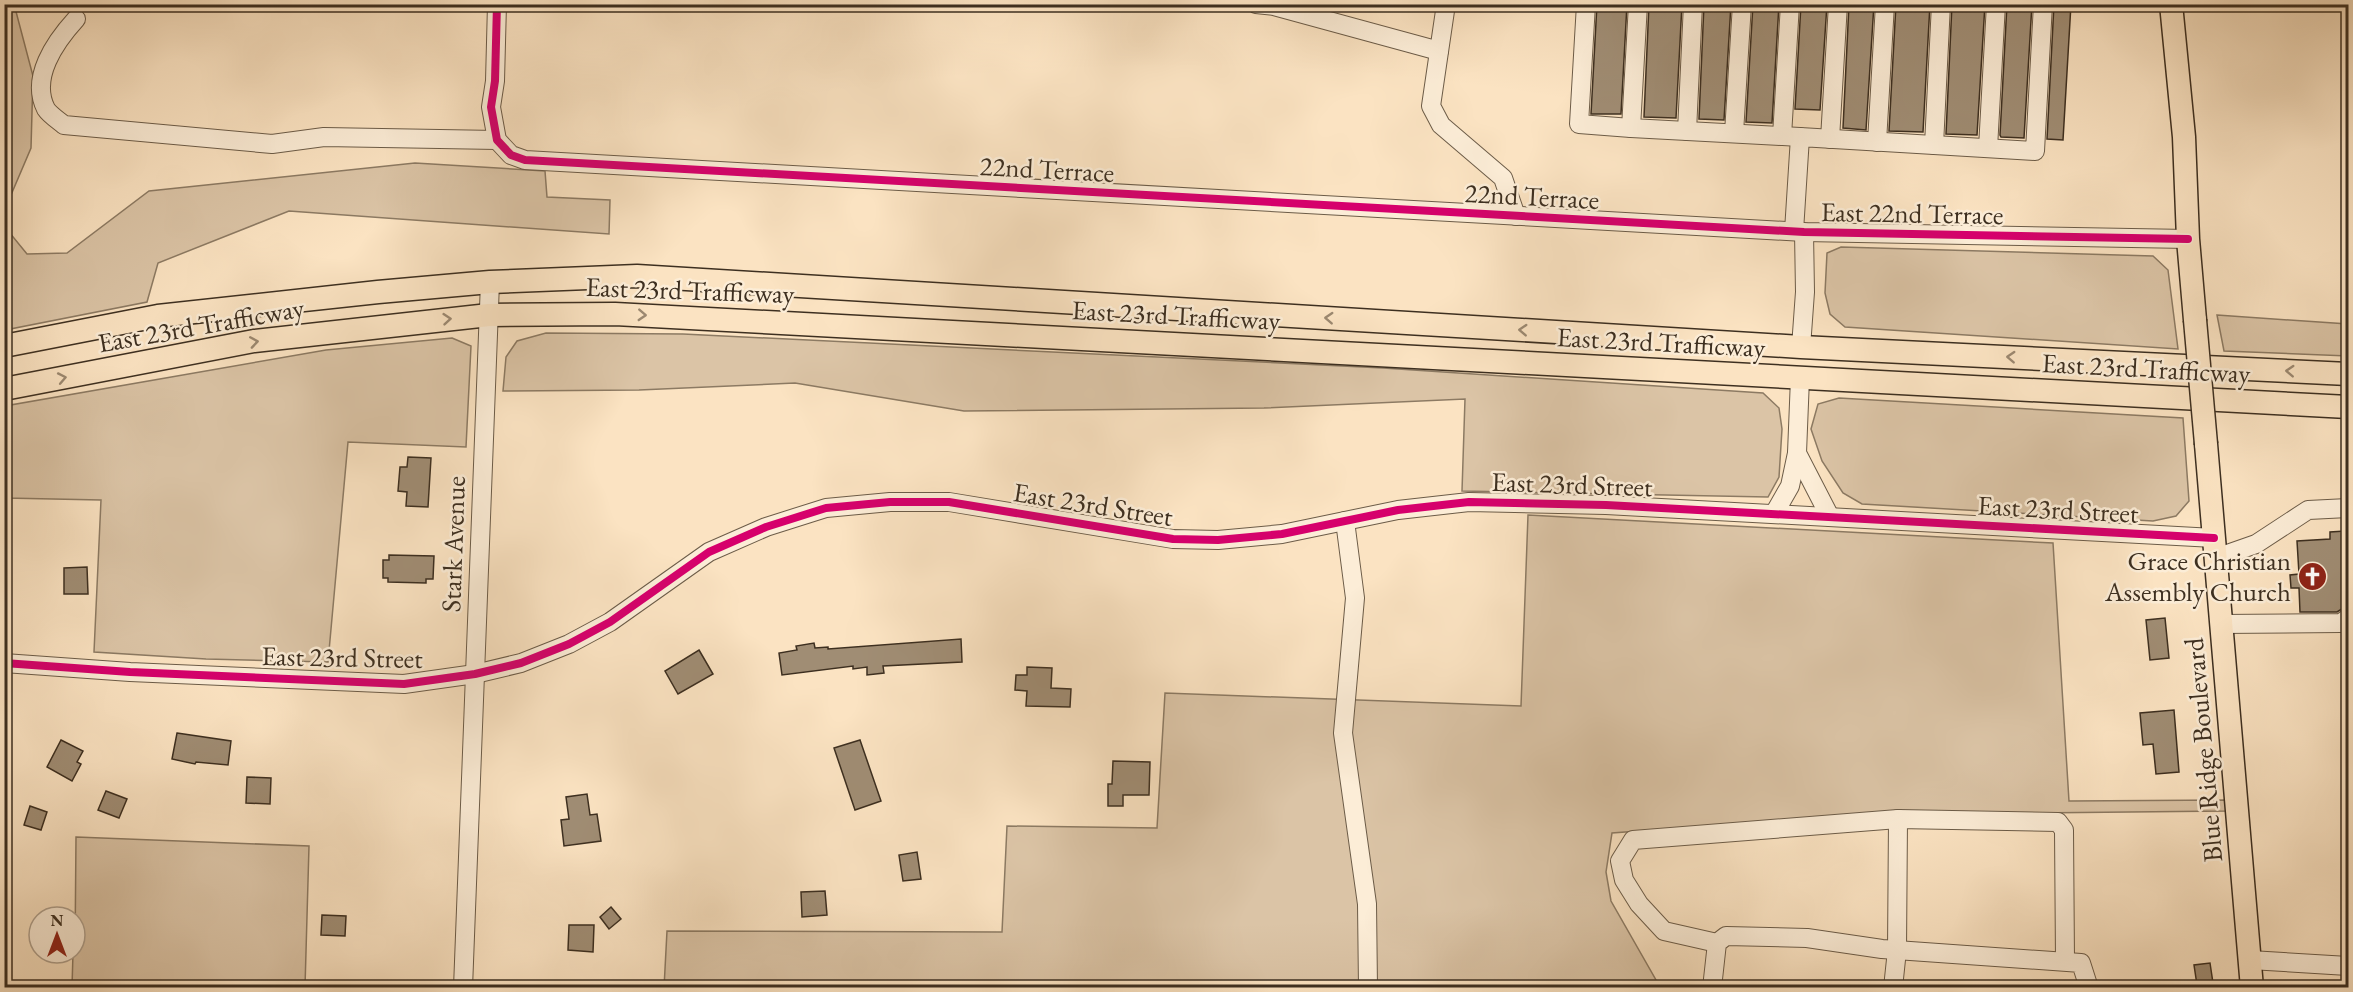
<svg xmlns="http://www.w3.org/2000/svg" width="2353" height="992" font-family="'EB Garamond',serif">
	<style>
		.green { fill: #dbc4a6; stroke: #8c7a63; stroke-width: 1.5 }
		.building { fill: #a08d74; stroke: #3d2f20; stroke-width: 1.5 }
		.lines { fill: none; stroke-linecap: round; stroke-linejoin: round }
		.minor-casing { stroke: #6c5c48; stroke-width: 20 }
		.major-casing { stroke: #3d2f20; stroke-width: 25 }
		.minor { stroke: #fcedd7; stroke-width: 18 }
		.major { stroke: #fbe3c2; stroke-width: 22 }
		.major-bridge-casing { stroke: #3d2f20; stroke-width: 25; stroke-linecap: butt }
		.major-bridge { stroke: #fbe3c2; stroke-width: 22 }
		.cycleway-casing { stroke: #fcedd7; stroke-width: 11 }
		.cycleway { stroke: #d6006c; stroke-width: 8 }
		.oneway { stroke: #9c8971 }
		.labels { text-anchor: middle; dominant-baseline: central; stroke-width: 5; stroke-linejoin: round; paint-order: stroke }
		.street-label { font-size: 27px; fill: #3d2f20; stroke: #fcedd7 }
		.poi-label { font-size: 27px; fill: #3d2f20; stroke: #fcedd7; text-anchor: end }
	</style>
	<rect width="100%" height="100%" fill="#fbe3c2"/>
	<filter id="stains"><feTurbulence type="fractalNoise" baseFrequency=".00333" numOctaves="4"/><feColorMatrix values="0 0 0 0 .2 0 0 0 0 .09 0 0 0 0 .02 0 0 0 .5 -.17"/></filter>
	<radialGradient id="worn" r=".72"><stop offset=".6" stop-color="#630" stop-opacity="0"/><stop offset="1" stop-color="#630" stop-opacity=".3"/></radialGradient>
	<g class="green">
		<polygon points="14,4 33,76 31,148 5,209 4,5"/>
		<polygon points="415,163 545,171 547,197 610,200 609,234 289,211 158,263 147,302 5,330 5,227 27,254 67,253 149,191"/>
		<polygon points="1841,247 2153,256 2168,270 2178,349 1845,327 1830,314 1825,293 1827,253"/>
		<polygon points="2217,315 2348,324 2348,356 2224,351"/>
		<polygon points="546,333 683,334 1383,368 1763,393 1779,408 1782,429 1779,477 1768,497 1462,491 1465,399 1264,408 964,411 795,383 639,390 503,391 506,357 517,341"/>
		<polygon points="452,338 471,346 466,447 348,442 328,662 206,659 94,652 101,500 5,498 5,406 326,350"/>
		<polygon points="1839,398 2183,418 2189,501 2176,516 2153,521 1862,504 1843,493 1822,461 1811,429 1818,404"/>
		<polygon points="1528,515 2053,543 2069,801 2227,800 2227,811 1856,815 1612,833 1606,872 1611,901 1660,987 664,988 667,931 1002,932 1007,826 1157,828 1165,693 1521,706"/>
		<polygon points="76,837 309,846 305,987 72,987 73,953 75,953"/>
	</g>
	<g class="building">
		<polygon points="1597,4 1627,4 1621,114 1591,114"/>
		<polygon points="1649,4 1682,4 1676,118 1644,117"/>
		<polygon points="1704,4 1731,4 1724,120 1699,119"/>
		<polygon points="1753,4 1779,4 1772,123 1746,122"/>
		<polygon points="1801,4 1827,4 1820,110 1795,109"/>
		<polygon points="1849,4 1874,4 1866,130 1843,128"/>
		<polygon points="1896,4 1930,4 1923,132 1889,131"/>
		<polygon points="1952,4 1985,4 1977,135 1946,134"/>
		<polygon points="2007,4 2032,4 2024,138 2001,137 2000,135"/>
		<polygon points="2054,4 2071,4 2063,140 2047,139"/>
		<polygon points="408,457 431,458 428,507 406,506 407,492 398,491 400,467 407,467"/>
		<polygon points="2345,531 2348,575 2343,576 2345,607 2337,612 2300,612 2299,588 2291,588 2290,575 2299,574 2297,541 2330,539 2330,532"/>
		<polygon points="389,555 434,556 433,579 426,579 426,583 388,582 388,578 383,578 383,560 389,560"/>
		<polygon points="87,567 88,594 64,594 64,568"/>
		<polygon points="2165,618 2169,658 2150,660 2146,620"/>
		<polygon points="961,639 962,662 883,666 884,673 867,675 867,667 853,669 853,666 782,675 779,653 797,650 796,646 814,643 815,648 828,647 828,649"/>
		<polygon points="699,650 713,674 678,694 665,671"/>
		<polygon points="1027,667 1052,668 1051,688 1071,689 1070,707 1026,706 1027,691 1015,690 1016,675 1027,675"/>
		<polygon points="2174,710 2179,772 2156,774 2153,744 2143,745 2140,713"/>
		<polygon points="177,733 231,741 228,765 196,762 195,764 172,759"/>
		<polygon points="61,740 83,751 77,762 81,764 72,781 47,767"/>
		<polygon points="860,740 881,801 855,810 834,748"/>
		<polygon points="1113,761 1150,762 1149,795 1123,795 1123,806 1108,806 1108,784 1112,784"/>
		<polygon points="247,777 271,778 270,804 246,803"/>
		<polygon points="106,791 127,799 119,818 98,810"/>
		<polygon points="587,794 590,815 597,814 601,841 564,846 561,820 569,819 566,797"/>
		<polygon points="30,806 47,812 41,830 24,825"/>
		<polygon points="917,852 921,879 903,881 899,855"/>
		<polygon points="825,891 827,915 802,917 801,892"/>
		<polygon points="611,907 621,919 609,929 600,917"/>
		<polygon points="322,915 346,916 345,936 321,935"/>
		<polygon points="569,925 594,925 593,952 568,950"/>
		<polygon points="2210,963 2213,983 2197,985 2194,965"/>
	</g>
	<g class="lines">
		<defs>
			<g id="minor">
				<polyline points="497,4 495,81 491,107 497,140 511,155 525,160 1804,232 2188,239"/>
				<polyline points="1256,4 1274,6 1439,51"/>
				<polyline points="1446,4 1431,106 1441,125 1503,178 1516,216"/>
				<polyline points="1586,4 1579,124 1631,128"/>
				<polyline points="1638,4 1631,128 1800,137"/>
				<path d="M76,19C55,42 30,78 46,109C50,115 58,120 64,125L272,144L324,137L497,140"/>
				<polyline points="1687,131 1693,4"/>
				<polyline points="1734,133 1742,4"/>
				<polyline points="1782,136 1790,4"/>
				<polyline points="1830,139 1838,4"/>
				<polyline points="1877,142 1885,4"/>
				<polyline points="1934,145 1941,4"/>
				<polyline points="1988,148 1996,4"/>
				<polyline points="1794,231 1800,137 2035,151 2043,4"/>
				<polyline points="1801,347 1805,292 1804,232"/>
				<polyline points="1800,378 1797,453 1830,517"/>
				<polyline points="1774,514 1790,486 1797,453"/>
				<polyline points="1345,521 1355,598 1343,733 1367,904 1368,988"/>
				<polyline points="2216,558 2256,544 2308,510 2348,508"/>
				<polyline points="2220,624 2341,623 2348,618"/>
				<polyline points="4,663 130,672 404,684 475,674 521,663 569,644 610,622 709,552 766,527 826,508 890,502 949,502 1173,539 1218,540 1282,534 1398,510 1469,502 1606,505 2214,538"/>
				<polyline points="1717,943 1664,931 1639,904 1624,880 1620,861 1633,840 1898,819"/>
				<polyline points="2250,960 2348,966"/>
				<polyline points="463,988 490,282"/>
				<polyline points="1712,988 1717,943 1726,936 1807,938 1882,949 2081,963 2089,988"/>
				<polyline points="1893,988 1897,950 1898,819 2058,822 2064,830 2065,961"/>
			</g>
			<g id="major">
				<polyline points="2171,4 2184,137 2188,239 2195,320"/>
				<polyline points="4,346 158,316 378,292 490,282 637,276 1801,347 2348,374"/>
				<polyline points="4,389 254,341 489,315 615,314 2348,407"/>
				<polyline points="2206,444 2252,988"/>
			</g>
		</defs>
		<use href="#minor" class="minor-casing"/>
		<use href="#major" class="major-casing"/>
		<use href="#minor" class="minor"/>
		<use href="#major" class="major"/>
		<defs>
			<polyline id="major-bridge" points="2195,320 2206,444"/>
		</defs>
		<use href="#major-bridge" class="major-bridge-casing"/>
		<use href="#major-bridge" class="major-bridge"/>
		<defs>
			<g id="cycleway">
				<polyline points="497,4 495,81 491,107 497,140 511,155 525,160 1804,232 2188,239"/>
				<polyline points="4,663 130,672 404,684 475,674 521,663 569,644 610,622 709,552 766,527 826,508 890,502 949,502 1173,539 1218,540 1282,534 1398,510 1469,502 1606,505 2214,538"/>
			</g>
		</defs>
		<use href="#cycleway" class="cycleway-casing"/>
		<use href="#cycleway" class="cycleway"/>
	</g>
	<defs><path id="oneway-chevron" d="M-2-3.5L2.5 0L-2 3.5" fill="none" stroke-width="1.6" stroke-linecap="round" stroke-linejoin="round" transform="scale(1.5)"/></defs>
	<g class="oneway">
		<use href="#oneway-chevron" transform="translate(642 315) rotate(3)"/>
		<use href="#oneway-chevron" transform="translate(1329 318) rotate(-177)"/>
		<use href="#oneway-chevron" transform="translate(447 319) rotate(-5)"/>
		<use href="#oneway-chevron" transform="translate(1523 330) rotate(-177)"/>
		<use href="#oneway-chevron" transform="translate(254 342) rotate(-9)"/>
		<use href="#oneway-chevron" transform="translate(2011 357) rotate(-177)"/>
		<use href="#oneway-chevron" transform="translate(2290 371) rotate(-177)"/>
		<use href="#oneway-chevron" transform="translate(62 378) rotate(-11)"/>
	</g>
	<defs>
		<symbol id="church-disc" viewBox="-11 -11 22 22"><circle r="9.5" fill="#8f2418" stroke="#fcedd7"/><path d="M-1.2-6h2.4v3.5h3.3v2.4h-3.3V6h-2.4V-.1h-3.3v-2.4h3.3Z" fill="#fff"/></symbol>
	</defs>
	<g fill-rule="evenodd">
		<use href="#church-disc" x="2296" y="560" width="33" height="33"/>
	</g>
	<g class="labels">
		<g class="street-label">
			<text transform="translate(1047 169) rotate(3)">22nd Terrace</text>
			<text transform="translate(1532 196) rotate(3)">22nd Terrace</text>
			<text transform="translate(1912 213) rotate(1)">East 22nd Terrace</text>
			<text transform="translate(690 290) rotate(2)">East 23rd Trafficway</text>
			<text transform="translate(1176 315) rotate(3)">East 23rd Trafficway</text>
			<text transform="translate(201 325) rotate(-10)">East 23rd Trafficway</text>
			<text transform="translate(1661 342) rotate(3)">East 23rd Trafficway</text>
			<text transform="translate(2146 368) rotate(3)">East 23rd Trafficway</text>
			<text transform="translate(1572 484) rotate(2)">East 23rd Street</text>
			<text transform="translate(1093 504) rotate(9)">East 23rd Street</text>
			<text transform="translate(2058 509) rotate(3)">East 23rd Street</text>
			<text transform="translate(453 544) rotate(-88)">Stark Avenue</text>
			<text transform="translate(342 657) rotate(1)">East 23rd Street</text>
			<text transform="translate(2203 750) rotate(-95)">Blue Ridge Boulevard</text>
		</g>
		<g class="poi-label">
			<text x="2291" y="560">Grace Christian<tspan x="2291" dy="31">Assembly Church</tspan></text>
		</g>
	</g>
	<rect width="2353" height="992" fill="none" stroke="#fbe3c2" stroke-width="24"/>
	<rect x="6" y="6" width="2341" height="980" fill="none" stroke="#3d2f20" stroke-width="3"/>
	<rect x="12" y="12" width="2329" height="968" fill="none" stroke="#3d2f20" stroke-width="1.5"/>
	<g transform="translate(57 935)"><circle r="28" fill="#fcedd7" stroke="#b0a18e" stroke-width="1.5"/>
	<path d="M0-4.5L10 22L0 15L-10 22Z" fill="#8f2418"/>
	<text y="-9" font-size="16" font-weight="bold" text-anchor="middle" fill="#3d2f20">N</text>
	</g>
	<rect width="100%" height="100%" filter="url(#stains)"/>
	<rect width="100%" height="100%" fill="url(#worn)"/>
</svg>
